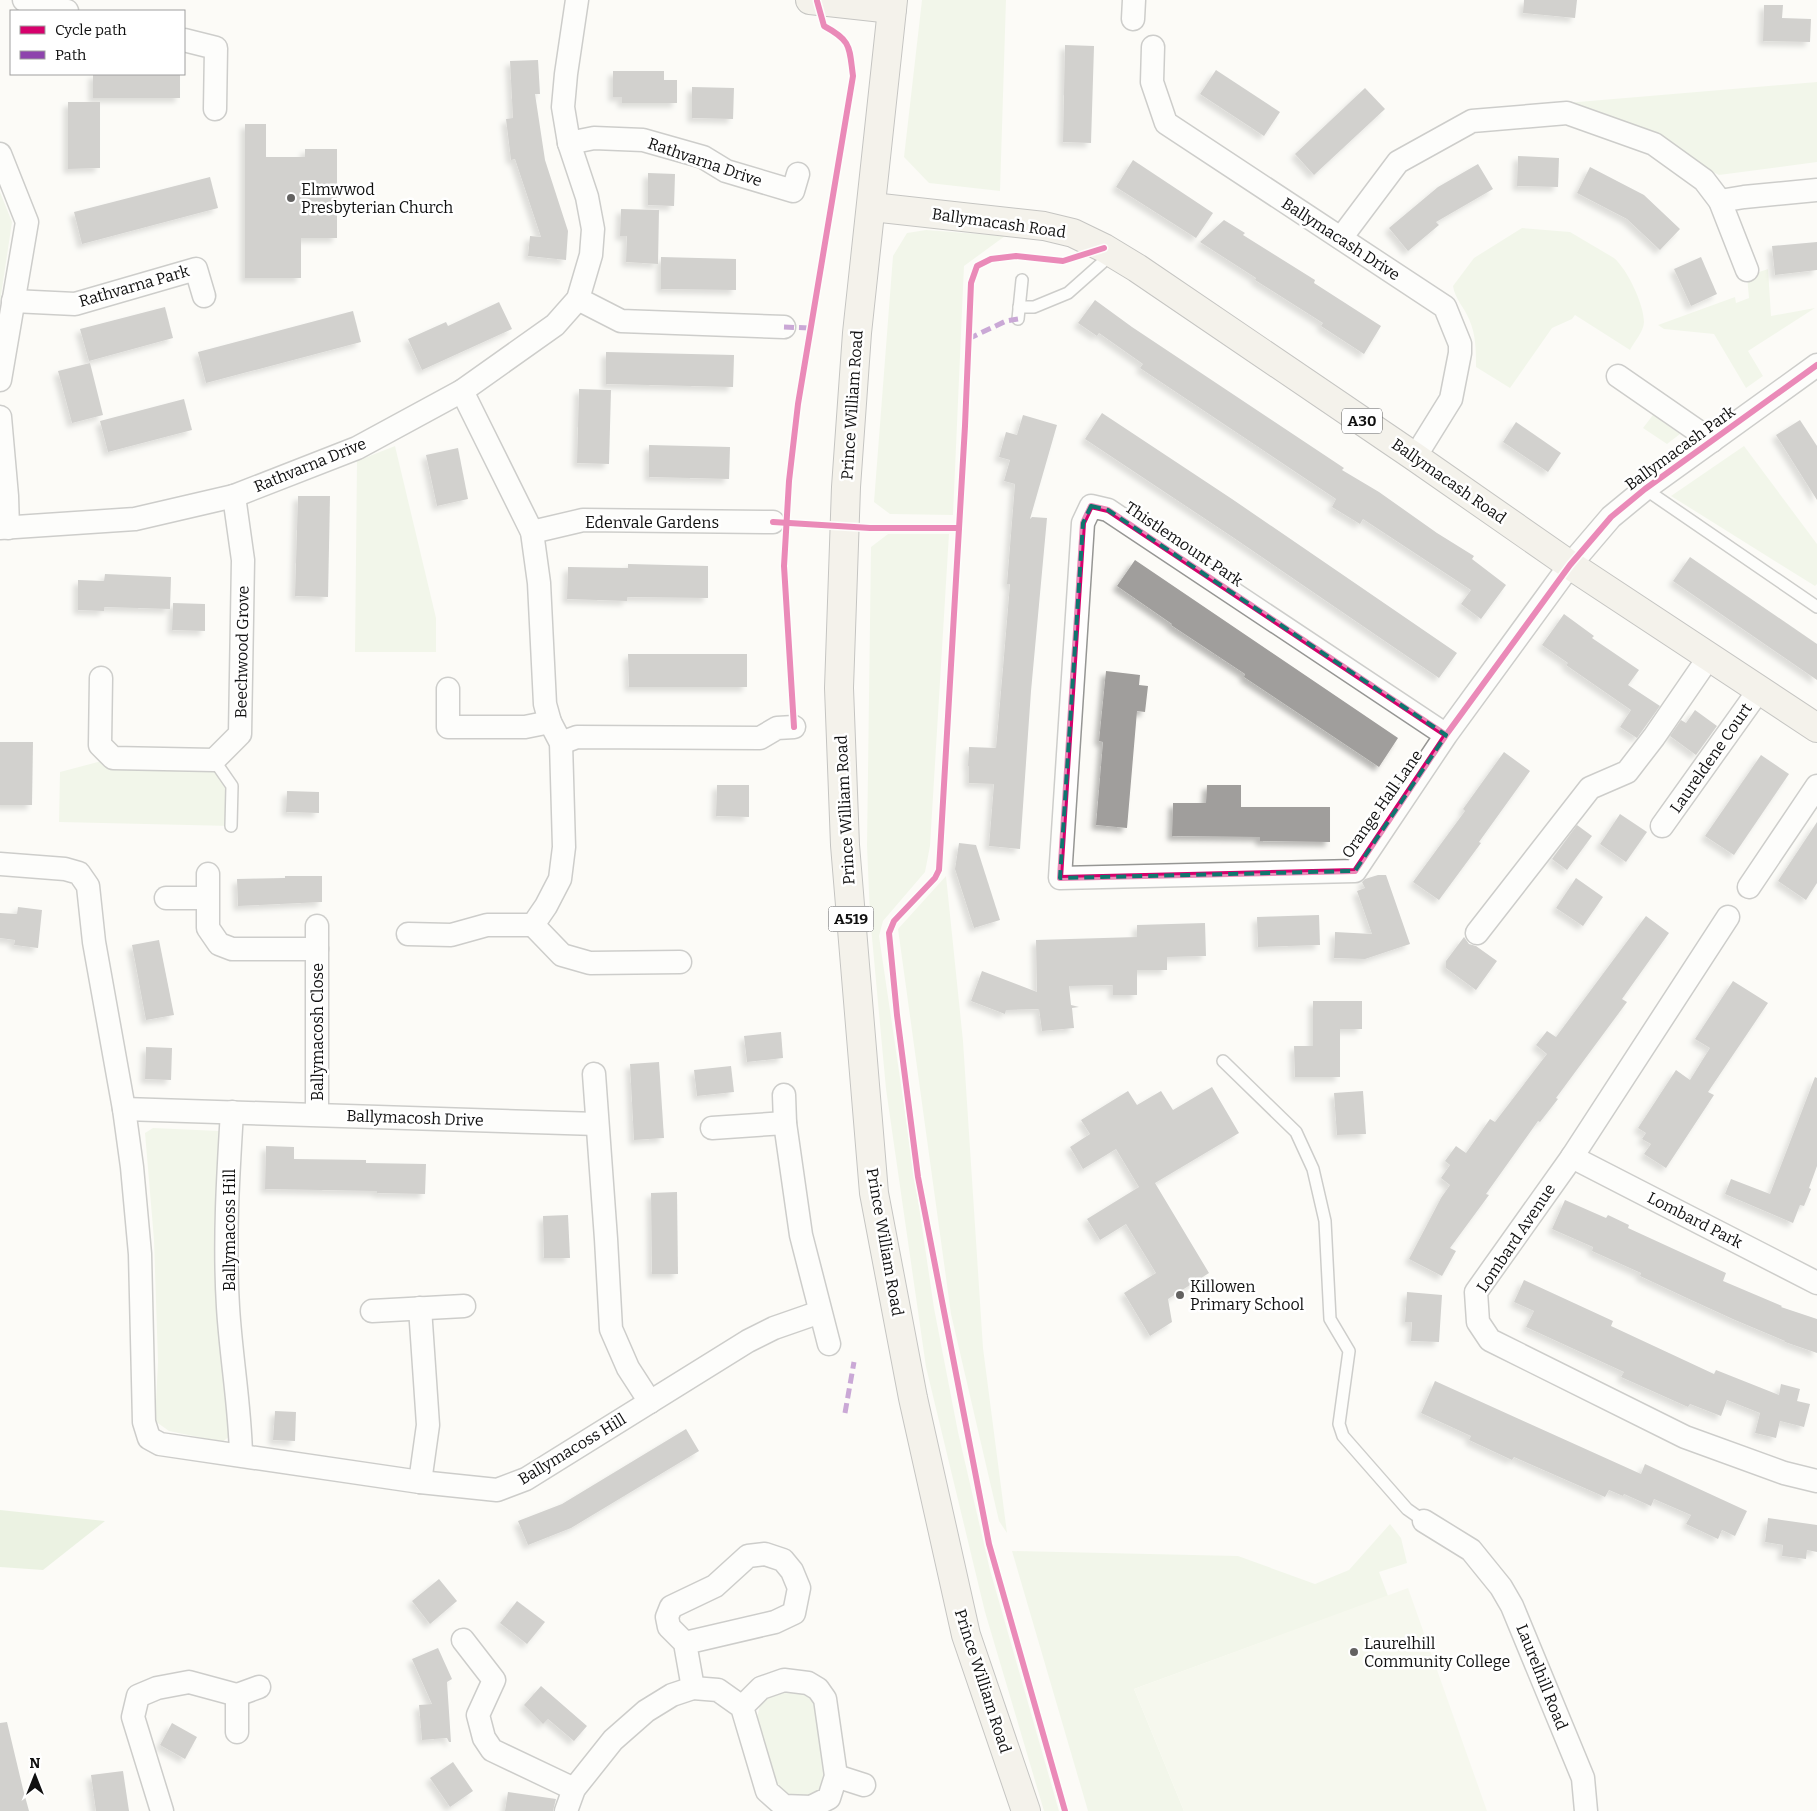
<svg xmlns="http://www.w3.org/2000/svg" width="1817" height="1811" font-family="Bitter,serif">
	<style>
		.green { fill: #e7f0d9 }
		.forest { fill: #d8e7c8 }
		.pitch { fill: #f0f4e2 }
		.building { fill: #a09e9c; filter: url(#shadow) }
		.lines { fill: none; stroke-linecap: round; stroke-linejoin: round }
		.lane-casing { stroke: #969694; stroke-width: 14 }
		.street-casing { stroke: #969694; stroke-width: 25 }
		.primary-casing { stroke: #848381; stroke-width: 30 }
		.lane { stroke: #fffefe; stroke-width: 11 }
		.street { stroke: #fffefe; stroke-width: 22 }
		.primary { stroke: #ebe7dc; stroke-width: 28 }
		.quiet { stroke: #8e44ad; stroke-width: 5; stroke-dasharray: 10 5; stroke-linecap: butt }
		.cycleway-casing { stroke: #fff; stroke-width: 9 }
		.cycleway { stroke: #d6006c; stroke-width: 6 }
		.marked { fill: none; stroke: #0f766e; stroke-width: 4; stroke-dasharray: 10 6; stroke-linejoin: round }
		.poi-dot { fill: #636261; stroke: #fff; stroke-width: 2 }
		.labels { text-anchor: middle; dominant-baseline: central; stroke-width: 5; stroke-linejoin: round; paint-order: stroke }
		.shield { fill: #fff; stroke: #585858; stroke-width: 1 }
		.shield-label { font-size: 15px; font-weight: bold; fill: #101010 }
		.street-label { font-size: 16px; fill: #101010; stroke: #fff }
		.poi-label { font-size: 16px; fill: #101010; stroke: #fff; text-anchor: start }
	</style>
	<defs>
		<filter id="shadow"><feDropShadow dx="-4.5" dy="4.5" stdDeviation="2.5" flood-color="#0004"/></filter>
	</defs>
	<rect width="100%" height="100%" fill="#fcfbf7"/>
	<g class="green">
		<polygon points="922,0 1006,0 1000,191 929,183 904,157"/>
		<polygon points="1817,82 1817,162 1719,175 1566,103"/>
		<polygon points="0,192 12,222 0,302"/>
		<path d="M1522,228L1570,232L1614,258C1627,269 1644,304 1644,322C1644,331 1634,342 1630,350L1575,315L1572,319L1552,328L1510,388L1476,367C1476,350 1476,335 1469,319C1464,307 1455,299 1453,286L1474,258Z"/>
		<polygon points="926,230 1005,236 964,266 953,515 890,514 874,502 893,256 907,233"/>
		<polygon points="1768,269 1771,316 1815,308 1748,351 1763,376 1746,388 1714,334 1664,329 1658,325 1735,297 1736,303 1749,298 1747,276"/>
		<polygon points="1653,415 1680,434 1667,444 1643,428"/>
		<polygon points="395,446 436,618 436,652 355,652 357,461"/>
		<polygon points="1744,446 1817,544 1817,584 1815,586 1671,496"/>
		<polygon points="888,534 949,534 930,846 925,872 883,921 879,936 934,1308 958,1432 990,1570 1059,1811 1044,1811 985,1612 926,1367 886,1089 870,916 867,846 871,547"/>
		<polygon points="113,758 214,760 232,786 231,826 59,822 60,772"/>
		<polygon points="946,876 963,1041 983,1348 1007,1533 999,1521 951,1314 898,929"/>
		<polygon points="153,1128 219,1131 214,1264 230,1436 222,1442 169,1431 155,1421 158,1362 154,1240 145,1133"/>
		<polygon points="1390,1524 1401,1538 1407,1563 1379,1572 1388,1596 1134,1689 1184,1811 1088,1811 1012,1551 1238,1556 1315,1584 1349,1570"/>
		<path d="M784,1689L801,1691L813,1698L819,1708L829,1771L821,1792C803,1800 795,1799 778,1789L756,1723L760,1705L769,1693Z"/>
	</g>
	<polygon class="forest" points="0,1510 105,1521 43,1570 0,1567"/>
	<polygon class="pitch" points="1408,1588 1487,1811 1184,1811 1134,1689"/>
	<g class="building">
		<polygon points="1524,0 1577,0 1575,18 1523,13"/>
		<polygon points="1764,5 1783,5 1782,18 1811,19 1810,42 1763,41"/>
		<polygon points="1065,45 1094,46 1091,143 1063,142"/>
		<polygon points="538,60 540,94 535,94 545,160 568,231 566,260 528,256 530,236 541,237 515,159 511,160 506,119 513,118 510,61"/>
		<polygon points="1216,70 1280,112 1264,136 1200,94"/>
		<polygon points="613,71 664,71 664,80 677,80 677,103 622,103 622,97 613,97"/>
		<rect x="93" y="74" width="87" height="24"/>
		<polygon points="692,87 734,88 733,119 692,118"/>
		<polygon points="1365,88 1385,109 1314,175 1295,154"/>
		<polygon points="68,102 100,102 100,168 68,169"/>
		<polygon points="245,124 266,124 266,157 305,157 305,149 337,149 337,238 301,238 301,278 245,278"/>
		<polygon points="1518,156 1559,158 1558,187 1517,186"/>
		<polygon points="1133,160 1213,213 1196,238 1116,187"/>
		<polygon points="1478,164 1493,189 1436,222 1439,225 1408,251 1389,228 1438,187"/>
		<polygon points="1590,167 1644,195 1680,229 1660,250 1627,219 1577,193"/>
		<polygon points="648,173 675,174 674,206 648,205"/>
		<polygon points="210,177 218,208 82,244 74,212"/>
		<polygon points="621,209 659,210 658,264 626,262 627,236 620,236"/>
		<polygon points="1224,220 1245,233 1243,235 1315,280 1314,283 1381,326 1364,354 1321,326 1323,323 1255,280 1256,278 1200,242"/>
		<polygon points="1817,242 1817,270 1775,275 1772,246"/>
		<polygon points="661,257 736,259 736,290 661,289"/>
		<polygon points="1701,257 1717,294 1691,306 1674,269"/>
		<polygon points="1095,300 1132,327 1344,468 1342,470 1379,492 1437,533 1474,556 1472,559 1506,585 1481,619 1461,604 1471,590 1363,519 1360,524 1332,507 1336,499 1140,368 1143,364 1099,333 1097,336 1078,323"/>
		<polygon points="499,302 512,329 422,370 408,339 446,322 448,326"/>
		<polygon points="165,307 173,338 89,361 80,329"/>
		<polygon points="353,311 361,342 206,383 198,352"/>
		<polygon points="606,352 734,355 733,387 606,384"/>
		<polygon points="90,363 103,415 72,423 58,371"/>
		<polygon points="579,389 611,390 609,464 577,463"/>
		<polygon points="184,399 192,430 108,452 100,421"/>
		<polygon points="1102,413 1232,499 1457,653 1439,678 1234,538 1085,439"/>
		<polygon points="1023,415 1057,425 1030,519 1032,517 1047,518 1031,691 1020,849 989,846 994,784 969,783 969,766 968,766 969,747 996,748 1003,668 1010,584 1007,584 1015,484 1004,481 1010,460 999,457 1006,432 1017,435"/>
		<polygon points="1800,420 1817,446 1817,500 1776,435"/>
		<polygon points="1516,422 1561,453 1548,472 1503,442"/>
		<polygon points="649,445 730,447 729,479 649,477"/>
		<polygon points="458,448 468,499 437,506 426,455"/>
		<polygon points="298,496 330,496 328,597 295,596"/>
		<polygon points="1690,557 1817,644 1817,680 1673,581"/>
		<polygon points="1135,560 1398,738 1379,767 1244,677 1245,674 1171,625 1172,624 1117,586"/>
		<polygon points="628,564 708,566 708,598 627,597 627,601 567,599 568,567 628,568"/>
		<polygon points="105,574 171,577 170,609 104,607 104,611 78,610 78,580 104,581"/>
		<polygon points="173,603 205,604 205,631 172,630"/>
		<polygon points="1564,614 1594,636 1592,638 1639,670 1628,685 1660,706 1637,738 1620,727 1631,710 1566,665 1568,663 1542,645"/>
		<polygon points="628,654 747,654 747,687 629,687"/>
		<polygon points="1106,671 1140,675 1139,685 1148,686 1145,712 1137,711 1127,828 1096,825 1103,742 1099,741"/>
		<polygon points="1695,710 1717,726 1696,755 1670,736 1681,720 1686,723"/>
		<polygon points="0,742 33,742 32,805 0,805"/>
		<polygon points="1504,752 1530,771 1479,842 1481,843 1439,900 1413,882 1465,811 1463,809"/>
		<polygon points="1761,755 1789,774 1734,855 1705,836"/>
		<polygon points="717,785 749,785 749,817 716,816"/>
		<polygon points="1207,785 1241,785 1241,807 1330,807 1330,842 1260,841 1260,837 1172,836 1173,803 1206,803"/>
		<polygon points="287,791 319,792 319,813 286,812"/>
		<polygon points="1620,814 1647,832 1626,862 1600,844"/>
		<polygon points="1817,822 1817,883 1806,900 1778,881"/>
		<polygon points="1577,825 1592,836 1567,870 1552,859"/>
		<polygon points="959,843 976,845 1000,920 974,928 955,869"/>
		<polygon points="1378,875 1386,875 1410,944 1365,959 1334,958 1335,932 1372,934 1357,891 1365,888 1362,882 1365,879"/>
		<polygon points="285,876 322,876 322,902 238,906 237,879 285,878"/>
		<polygon points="1576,878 1603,897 1583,926 1556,908"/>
		<polygon points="18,907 42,910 38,948 14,945 15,940 0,938 0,913 17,914"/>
		<polygon points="1319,915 1320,945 1258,947 1257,917"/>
		<polygon points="1646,916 1669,933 1622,999 1627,1002 1556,1098 1558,1099 1540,1122 1538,1121 1486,1194 1489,1195 1450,1248 1456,1251 1442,1276 1409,1259 1441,1198 1450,1185 1441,1178 1450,1165 1445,1161 1456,1146 1466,1153 1490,1119 1495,1122 1547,1054 1536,1045 1547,1031 1556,1037"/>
		<polygon points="1205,923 1206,956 1167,957 1167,970 1137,970 1137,995 1113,995 1113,985 1069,986 1071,1005 1079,1007 1072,1008 1074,1028 1042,1031 1039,1009 1006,1010 1005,1014 971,1001 982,971 1037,992 1036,940 1137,937 1137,925"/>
		<polygon points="1464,937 1469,944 1476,946 1497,961 1476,990 1446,968 1446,961"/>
		<polygon points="159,940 174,1015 146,1020 132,945"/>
		<polygon points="1733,981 1768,1003 1708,1092 1714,1095 1666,1168 1644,1154 1651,1144 1642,1139 1646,1133 1638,1128 1676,1070 1690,1080 1710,1048 1695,1039"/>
		<polygon points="1313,1001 1362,1001 1362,1029 1340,1029 1340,1077 1295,1077 1294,1046 1313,1046"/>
		<polygon points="781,1032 783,1058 747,1062 744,1036"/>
		<polygon points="146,1047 172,1048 171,1080 145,1079"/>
		<polygon points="659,1062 664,1138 634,1140 630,1064"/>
		<polygon points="731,1066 734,1092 697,1096 694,1070"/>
		<polygon points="1815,1077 1817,1078 1817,1166 1809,1188 1811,1189 1804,1206 1800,1205 1793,1223 1725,1194 1731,1179 1770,1194"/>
		<polygon points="1212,1087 1239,1133 1155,1183 1209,1273 1168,1299 1172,1322 1150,1336 1124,1293 1156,1273 1126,1224 1100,1240 1087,1219 1139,1187 1116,1149 1083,1169 1070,1147 1090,1134 1081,1120 1128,1091 1137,1105 1161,1091 1173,1110"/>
		<polygon points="1363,1091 1366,1134 1337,1135 1334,1093"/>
		<polygon points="266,1146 294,1147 294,1159 366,1160 366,1163 426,1164 425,1194 377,1193 377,1191 265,1189"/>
		<polygon points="677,1192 678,1274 652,1274 651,1193"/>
		<polygon points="1565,1200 1606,1218 1608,1215 1629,1225 1628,1228 1726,1273 1723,1281 1782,1306 1781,1307 1817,1319 1817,1353 1785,1342 1785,1341 1735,1320 1689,1299 1640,1276 1641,1273 1592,1251 1593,1247 1552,1229"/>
		<polygon points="568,1215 570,1258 544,1258 543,1216"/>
		<polygon points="1524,1280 1613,1321 1611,1326 1714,1374 1716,1370 1779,1395 1781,1384 1800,1389 1797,1401 1810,1404 1804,1427 1780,1421 1776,1438 1755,1433 1760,1413 1727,1400 1721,1416 1690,1404 1688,1407 1621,1377 1624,1372 1526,1327 1534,1311 1514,1302"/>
		<polygon points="1407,1292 1442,1295 1439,1342 1411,1341 1412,1322 1405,1322"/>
		<polygon points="1435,1381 1641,1474 1645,1464 1747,1511 1735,1536 1722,1530 1718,1539 1686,1524 1691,1515 1654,1499 1651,1506 1624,1494 1623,1496 1609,1490 1605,1497 1514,1457 1512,1460 1469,1440 1471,1436 1421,1413"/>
		<polygon points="275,1411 296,1412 295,1441 273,1440"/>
		<polygon points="686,1429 699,1451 571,1528 528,1545 518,1521 562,1504"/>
		<polygon points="1768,1518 1817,1525 1817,1552 1807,1550 1806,1559 1782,1556 1783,1545 1765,1542"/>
		<polygon points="439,1579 457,1601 430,1624 412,1601"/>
		<polygon points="517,1601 545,1622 527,1644 500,1623"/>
		<polygon points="438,1648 452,1679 447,1682 451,1742 449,1742 447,1738 422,1740 419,1705 432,1704 412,1659"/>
		<polygon points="541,1686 587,1726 574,1741 548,1719 543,1724 524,1705"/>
		<polygon points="7,1722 23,1789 29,1811 0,1811 0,1723"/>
		<polygon points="172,1723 197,1737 185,1759 160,1745"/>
		<polygon points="453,1762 473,1791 450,1807 430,1778"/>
		<polygon points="123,1771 129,1811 96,1811 91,1775"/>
		<polygon points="508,1792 556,1799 553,1811 505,1811"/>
	</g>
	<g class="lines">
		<defs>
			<g id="lane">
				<polyline points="1019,307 1034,307 1068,293 1112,254"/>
				<polyline points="1018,319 1022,280"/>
				<polyline points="1645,489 1817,607"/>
				<polyline points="214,760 232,786 231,826"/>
				<polyline points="1223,1061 1296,1132 1313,1169 1325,1221 1330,1319 1349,1351 1339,1424 1343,1436 1407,1509 1424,1521"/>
			</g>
			<g id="street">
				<polyline points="24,0 67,11"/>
				<polyline points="1133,19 1134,0"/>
				<polyline points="184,40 216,48 215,109"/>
				<polyline points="1153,47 1152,82 1166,123 1445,307 1460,344 1460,353 1451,399 1415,457"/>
				<polyline points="569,143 594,138 643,140 703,157 726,171 793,191 798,174"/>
				<polyline points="0,154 27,222 0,380"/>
				<polyline points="1720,201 1744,197 1817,190"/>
				<polyline points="1341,238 1398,162 1472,121 1567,113 1654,144 1704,180 1720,201 1747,270"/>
				<polyline points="578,299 621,321 784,327"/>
				<polyline points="13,301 75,304 196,269 204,296"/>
				<polyline points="1618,376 1712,441"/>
				<polyline points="0,417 7,496 8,528"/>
				<polyline points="0,528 135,519 234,496 357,448 462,391 555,325 578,299 591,255 593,229 587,197 569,143 563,107 566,74 577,0"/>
				<polyline points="532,532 583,520 773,522"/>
				<polyline points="101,678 100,745 113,758 214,760 240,734 243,560 234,496"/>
				<polyline points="448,689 448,727 525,727 550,722"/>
				<polyline points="1446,735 1108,510 1091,506 1083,523 1060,878 1355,871 1446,735 1570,565 1611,517 1645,489 1817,365"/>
				<polyline points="561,743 577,737 760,738 777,728 794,727"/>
				<polyline points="1662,826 1759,690"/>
				<polyline points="0,864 65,869 79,873 88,886 94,942 124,1109 132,1167 140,1254 144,1422 149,1438 160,1444 420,1482 497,1490 526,1479 748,1341 774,1328 820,1312"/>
				<polyline points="208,874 208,928 219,944 232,949 317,949"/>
				<polyline points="1749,887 1817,786"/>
				<polyline points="166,898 207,898"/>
				<polyline points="1728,917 1572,1157 1476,1292 1478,1322 1490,1340 1685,1437 1784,1473 1817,1481"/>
				<polyline points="533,925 562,955 590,963 680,962"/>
				<polyline points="1477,933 1590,788 1627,772 1654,737 1709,657"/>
				<polyline points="408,934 451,935 487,925 533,925 546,906 560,879 564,847 561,743 550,722 545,704 539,583 532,532 462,391"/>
				<polyline points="594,1074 606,1239 611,1329 628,1368 650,1402"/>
				<polyline points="784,1095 785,1123 801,1235 829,1344"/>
				<polyline points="124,1109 597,1124"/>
				<path d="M232,1112C228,1176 224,1242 228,1307C231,1357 240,1406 241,1455"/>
				<polyline points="317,1114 317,926"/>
				<polyline points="712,1128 785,1123"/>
				<polyline points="1572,1157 1817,1283"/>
				<polyline points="420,1308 428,1425 420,1482"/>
				<polyline points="372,1311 464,1306"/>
				<polyline points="1424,1521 1471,1550 1501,1587 1512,1606 1583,1778 1586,1811"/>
				<polyline points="463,1640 494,1680 478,1715 484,1738 492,1750 574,1789"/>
				<polyline points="685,1643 775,1622 794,1613 799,1588 792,1571 783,1560 765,1554 748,1556 715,1586 671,1607 667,1617 669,1627 685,1643 693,1688"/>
				<polyline points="237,1695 237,1732"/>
				<polyline points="836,1776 864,1785"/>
				<polyline points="162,1811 133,1717 138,1696 157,1688 189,1682 237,1695 259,1687"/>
				<polyline points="566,1811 574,1789 613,1740 646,1711 672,1695 693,1688 718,1690 742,1707 767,1791 784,1806 811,1807 829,1798 836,1776 825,1699 818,1689 808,1683 784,1680 761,1688 742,1707"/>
			</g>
			<g id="primary">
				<polyline points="810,0 892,9"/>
				<polyline points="893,0 857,333 846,487 839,688 845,845 874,1193 913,1398 966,1635 1026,1811"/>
				<polyline points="872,207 1044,226 1073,233 1104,248 1137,268 1415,457 1570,565 1817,728"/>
			</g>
		</defs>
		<use href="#lane" class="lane-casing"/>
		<use href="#street" class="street-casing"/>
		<use href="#primary" class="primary-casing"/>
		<use href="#lane" class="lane"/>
		<use href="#street" class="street"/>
		<use href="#primary" class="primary"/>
		<g class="quiet">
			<polyline points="784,327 810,328"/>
			<polyline points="968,339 1006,321 1018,319"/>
			<polyline points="845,1413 854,1362"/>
		</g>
		<defs>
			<g id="cycleway">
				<polyline points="773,522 870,528 959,528"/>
				<path d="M794,727L784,566L789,481L798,404L853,76C849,47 852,41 824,26L817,1"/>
				<polyline points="1446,735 1108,510 1091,506 1083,523 1060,878 1355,871 1446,735 1570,565 1611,517 1645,489 1817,365"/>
				<polyline points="1065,1811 989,1544 918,1177 897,1015 889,933 894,921 935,878 939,870 965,426 971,283 977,266 991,259 1016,256 1063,261 1104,248"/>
			</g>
		</defs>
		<use href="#cycleway" class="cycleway-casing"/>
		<use href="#cycleway" class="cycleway"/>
	</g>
	<path d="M0 0H1817V1811H0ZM1091,506L1108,510L1446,735L1355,871L1060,878L1083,523Z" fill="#fcfbf7" fill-opacity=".55" fill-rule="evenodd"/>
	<path class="marked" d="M1091,506L1108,510L1446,735L1355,871L1060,878L1083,523Z"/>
	<g class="poi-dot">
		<circle cx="291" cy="198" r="5"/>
		<circle cx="1180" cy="1295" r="5"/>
		<circle cx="1354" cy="1652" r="5"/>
	</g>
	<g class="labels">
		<g class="shield">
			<rect x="1342" y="408.5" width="40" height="25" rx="4"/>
			<rect x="828.5" y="906.5" width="45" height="25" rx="4"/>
		</g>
		<g class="shield-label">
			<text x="1362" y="421">A30</text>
			<text x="851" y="919">A519</text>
		</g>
		<g class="street-label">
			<text transform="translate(705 162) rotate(19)">Rathvarna Drive</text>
			<text transform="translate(999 223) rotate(8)">Ballymacash Road</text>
			<text transform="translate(1341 239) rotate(33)">Ballymacash Drive</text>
			<text transform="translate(134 286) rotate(-16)">Rathvarna Park</text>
			<text transform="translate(852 405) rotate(-86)">Prince William Road</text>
			<text transform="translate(1680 448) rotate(-36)">Ballymacash Park</text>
			<text transform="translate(310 465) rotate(-22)">Rathvarna Drive</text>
			<text transform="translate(1449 481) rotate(35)">Ballymacash Road</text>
			<text x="652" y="522">Edenvale Gardens</text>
			<text transform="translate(1184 544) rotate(34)">Thistlemount Park</text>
			<text transform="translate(242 652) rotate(-89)">Beechwood Grove</text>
			<text transform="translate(1711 758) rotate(-55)">Laureldene Court</text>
			<text transform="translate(1382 804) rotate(-55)">Orange Hall Lane</text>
			<text transform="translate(845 810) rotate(-93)">Prince William Road</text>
			<text transform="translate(317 1032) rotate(-90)">Ballymacosh Close</text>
			<text transform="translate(415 1118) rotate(2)">Ballymacosh Drive</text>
			<text transform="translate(1695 1220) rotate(27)">Lombard Park</text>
			<text transform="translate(229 1230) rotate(-90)">Ballymacoss Hill</text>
			<text transform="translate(1516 1238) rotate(-56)">Lombard Avenue</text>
			<text transform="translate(885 1242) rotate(80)">Prince William Road</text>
			<text transform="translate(572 1449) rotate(-31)">Ballymacoss Hill</text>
			<text transform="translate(1542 1677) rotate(68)">Laurelhill Road</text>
			<text transform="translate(983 1681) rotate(72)">Prince William Road</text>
		</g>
		<g class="poi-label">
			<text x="301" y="189">Elmwwod<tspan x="301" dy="18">Presbyterian Church</tspan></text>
			<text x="1190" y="1286">Killowen<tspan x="1190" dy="18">Primary School</tspan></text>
			<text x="1364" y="1643">Laurelhill<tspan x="1364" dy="18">Community College</tspan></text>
		</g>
	</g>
	<rect x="10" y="10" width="175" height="65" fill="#ffffff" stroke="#9f9f9f"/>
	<rect x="20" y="26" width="25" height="8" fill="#d6006c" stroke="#9f9f9f"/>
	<text x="55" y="35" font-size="15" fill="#101010">Cycle path</text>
	<rect x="20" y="51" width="25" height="8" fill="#8e44ad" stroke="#9f9f9f"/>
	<text x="55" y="60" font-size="15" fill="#101010">Path</text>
	<g transform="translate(35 1776)" stroke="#ffffff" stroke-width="4" paint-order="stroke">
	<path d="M0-4L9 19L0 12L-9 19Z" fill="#101010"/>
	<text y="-8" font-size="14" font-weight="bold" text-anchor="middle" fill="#101010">N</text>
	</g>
</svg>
